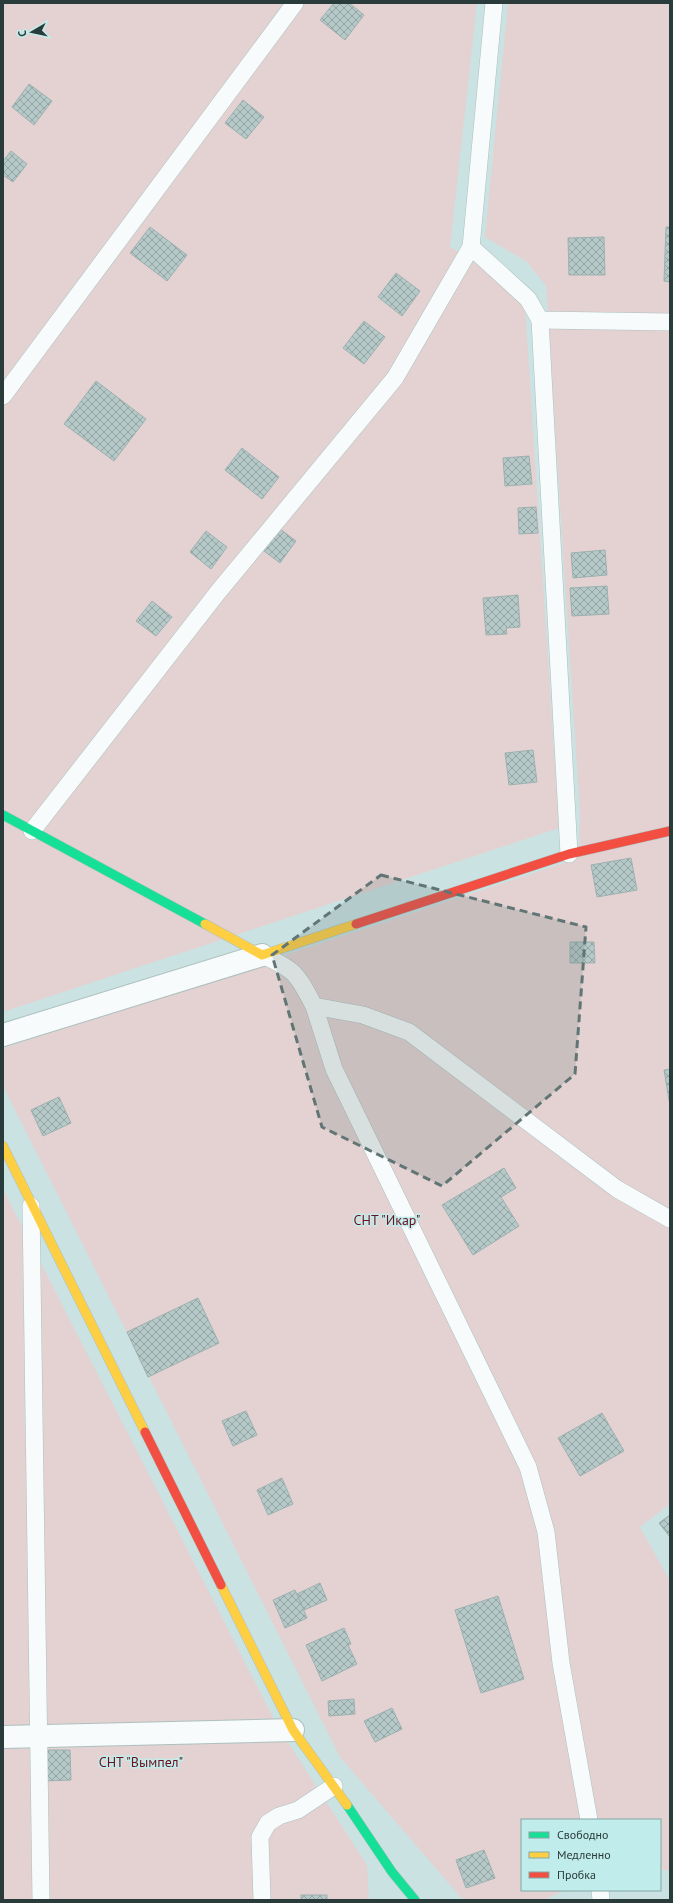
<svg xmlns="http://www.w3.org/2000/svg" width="673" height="1903" font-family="'PT Sans',sans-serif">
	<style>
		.green { fill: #e4d2d2 }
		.building { fill: url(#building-cross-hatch); stroke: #9db0b0 }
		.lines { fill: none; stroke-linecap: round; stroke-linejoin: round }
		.lane-casing { stroke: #acc0bf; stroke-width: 18 }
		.street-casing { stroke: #acc0bf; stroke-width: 24 }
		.fast-casing { stroke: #acc0bf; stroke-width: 10 }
		.slow-casing { stroke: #acc0bf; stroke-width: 10 }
		.jam-casing { stroke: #acc0bf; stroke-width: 10 }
		.lane { stroke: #f7fbfb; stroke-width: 17 }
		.street { stroke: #f7fbfb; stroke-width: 22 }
		.fast { stroke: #16e098; stroke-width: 9 }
		.slow { stroke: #ffcf43; stroke-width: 9 }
		.jam { stroke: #f24e42; stroke-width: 9 }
		.marked { fill: #617575; fill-opacity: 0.2; stroke: #617575; stroke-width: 3; stroke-dasharray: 8 5; stroke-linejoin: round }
		.labels { text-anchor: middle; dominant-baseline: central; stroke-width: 3; stroke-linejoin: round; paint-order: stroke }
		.park-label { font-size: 14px; fill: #6d111f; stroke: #c0edeb }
	</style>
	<defs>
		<pattern id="building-cross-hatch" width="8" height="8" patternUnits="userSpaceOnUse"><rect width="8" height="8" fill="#b5c9c8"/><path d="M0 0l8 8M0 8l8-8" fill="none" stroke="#93a4a3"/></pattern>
	</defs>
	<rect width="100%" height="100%" fill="#cae2e2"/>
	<g class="green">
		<polygon points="3,3 477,3 450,247 493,273 525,306 559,828 3,1012"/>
		<polygon points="508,3 670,3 670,1504 640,1527 670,1581 670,1871 660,1869 660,1820 522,1820 522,1890 565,1890 545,1900 463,1900 340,1757 3,1086 3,1048 579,858 580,814 546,286 527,262 485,237"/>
		<polygon points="3,1189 278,1727 367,1865 369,1900 3,1900"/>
	</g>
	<g class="building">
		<polygon points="334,3 349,3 364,15 345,40 320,20"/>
		<polygon points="29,84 52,101 34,125 12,107"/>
		<polygon points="243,100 264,117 246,139 225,123"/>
		<polygon points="11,151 27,164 13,182 3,175 3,161"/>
		<polygon points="150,227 187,255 167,281 130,253"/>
		<polygon points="666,227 670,227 670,282 664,281"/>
		<polygon points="604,237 605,275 569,275 568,238"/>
		<polygon points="396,273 420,291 402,316 378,297"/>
		<polygon points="364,321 385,337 364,364 343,348"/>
		<polygon points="96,381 146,419 114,461 64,424"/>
		<polygon points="242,448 279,477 262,499 225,470"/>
		<polygon points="529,456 532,484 505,486 503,458"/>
		<polygon points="536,507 538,533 519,534 518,508"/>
		<polygon points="276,526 296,541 280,563 260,548"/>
		<polygon points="206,531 227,547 211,569 190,552"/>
		<polygon points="605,550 607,575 573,578 571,553"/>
		<polygon points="607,586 609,614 572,616 570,588"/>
		<polygon points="518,595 520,627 506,628 507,634 486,635 483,598"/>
		<polygon points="152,601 172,617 156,636 136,621"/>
		<polygon points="533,750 537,782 509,785 505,753"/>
		<polygon points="631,858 637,890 597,897 591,865"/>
		<polygon points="570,942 594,942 595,963 570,963"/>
		<polygon points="670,1069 670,1106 664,1070"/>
		<polygon points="59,1097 71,1123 43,1136 31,1110"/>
		<polygon points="504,1168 516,1188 501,1197 519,1226 473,1255 442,1205"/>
		<polygon points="198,1298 219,1343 148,1377 127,1332"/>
		<polygon points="246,1411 257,1435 233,1446 222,1421"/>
		<polygon points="602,1413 624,1451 580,1476 558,1438"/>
		<polygon points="282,1478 293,1504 268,1515 257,1490"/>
		<polygon points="670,1515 670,1537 659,1523"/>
		<polygon points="320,1583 327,1600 304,1610 297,1594"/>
		<polygon points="295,1590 307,1618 285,1628 273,1600"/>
		<polygon points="498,1596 524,1679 481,1693 455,1610"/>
		<polygon points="344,1628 351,1644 348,1645 357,1664 322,1681 306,1645"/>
		<polygon points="354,1699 355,1714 329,1716 328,1701"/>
		<polygon points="392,1708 402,1729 375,1742 364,1721"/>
		<polygon points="44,1750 70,1750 71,1780 44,1781"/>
		<polygon points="484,1850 495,1878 466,1888 456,1860"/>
		<rect x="301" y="1895" width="26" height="5"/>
	</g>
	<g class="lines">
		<defs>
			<g id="lane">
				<polyline points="471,247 528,299 540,320 670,322"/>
				<polyline points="540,320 569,854"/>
				<polyline points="3,396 295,3"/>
				<polyline points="32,831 218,592 395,378 471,247 494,3"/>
				<path d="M262,955C296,970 297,974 314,1006L363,1015L409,1032L617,1189L670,1219"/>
				<polyline points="314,1006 334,1069 528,1467 546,1532 561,1663 589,1820"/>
				<polyline points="31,1206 41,1900"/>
				<polyline points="600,1890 601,1900"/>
				<polyline points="262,1900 260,1837 268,1823 279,1816 298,1810 334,1786"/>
			</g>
			<g id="street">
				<polyline points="3,1035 262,955"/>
				<polyline points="3,1737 293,1730"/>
			</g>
			<g id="fast">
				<polyline points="3,815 205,924"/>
				<polyline points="347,1805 392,1872 415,1900"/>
			</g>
			<g id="slow">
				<polyline points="205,924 262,955 356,924"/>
				<polyline points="3,1146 145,1432"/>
				<polyline points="221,1585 293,1730 347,1805"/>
			</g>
			<g id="jam">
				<polyline points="356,924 569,854 670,831"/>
				<polyline points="145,1432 221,1585"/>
			</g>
		</defs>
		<use href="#lane" class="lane-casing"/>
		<use href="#street" class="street-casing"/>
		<use href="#fast" class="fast-casing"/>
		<use href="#slow" class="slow-casing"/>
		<use href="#jam" class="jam-casing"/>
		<use href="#lane" class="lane"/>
		<use href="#street" class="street"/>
		<use href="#fast" class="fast"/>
		<use href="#slow" class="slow"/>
		<use href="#jam" class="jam"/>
	</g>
	<path class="marked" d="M381,875L586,927L575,1074L442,1186L322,1127L272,955Z"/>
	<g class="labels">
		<g class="park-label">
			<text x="387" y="1220">СНТ "Икар"</text>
			<text x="141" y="1762">СНТ "Вымпел"</text>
		</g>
	</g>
	<rect width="673" height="1903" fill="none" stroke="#293b3a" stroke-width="8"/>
	<rect x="521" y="1819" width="140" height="72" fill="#c0edeb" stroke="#84a6a4"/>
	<rect x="529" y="1832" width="20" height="6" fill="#16e098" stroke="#84a6a4"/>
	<text x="557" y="1839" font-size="12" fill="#293b3a">Свободно</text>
	<rect x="529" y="1852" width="20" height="6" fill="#ffcf43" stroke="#84a6a4"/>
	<text x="557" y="1859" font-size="12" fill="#293b3a">Медленно</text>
	<rect x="529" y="1872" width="20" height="6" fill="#f24e42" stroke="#84a6a4"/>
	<text x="557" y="1879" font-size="12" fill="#293b3a">Пробка</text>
	<g transform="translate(32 32) rotate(261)" stroke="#c0edeb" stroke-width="3" paint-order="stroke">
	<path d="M0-3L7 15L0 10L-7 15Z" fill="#293b3a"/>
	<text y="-6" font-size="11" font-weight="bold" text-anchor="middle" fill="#293b3a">С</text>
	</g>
</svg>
